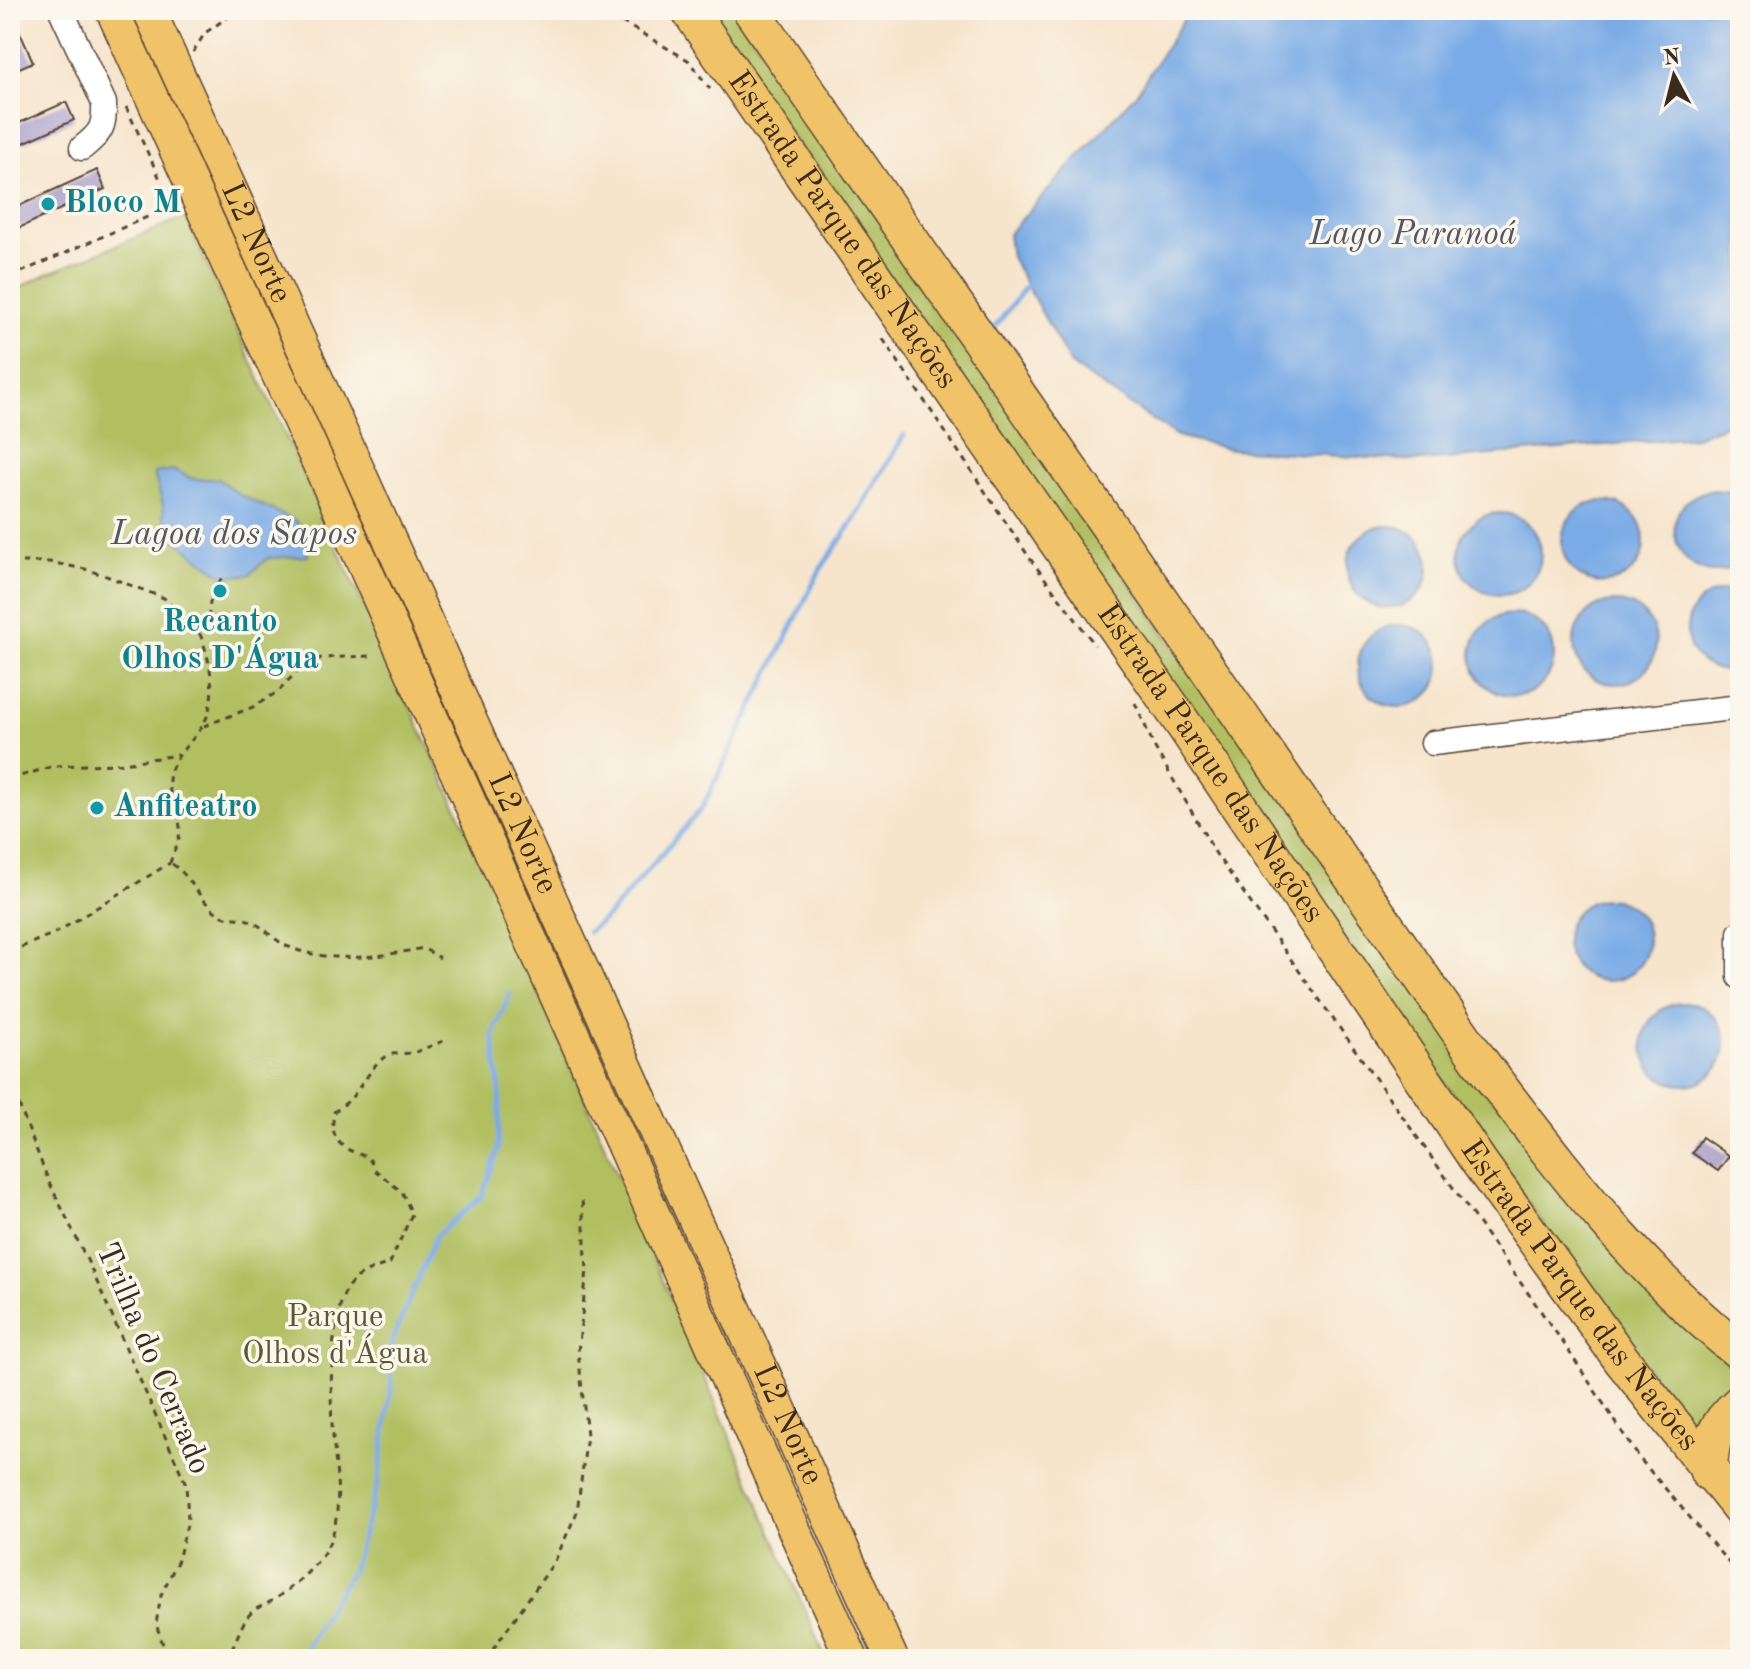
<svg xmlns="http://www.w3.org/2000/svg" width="1750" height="1669" font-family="'Old Standard TT',serif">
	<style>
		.green { fill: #b1bf61; stroke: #767440; stroke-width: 2 }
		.water { fill: #7aabe6; stroke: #5a6a82; stroke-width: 2 }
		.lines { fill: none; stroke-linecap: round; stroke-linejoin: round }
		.stream { stroke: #7aabe6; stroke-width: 5 }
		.building { fill: #a89ec9 }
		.minor-casing { stroke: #574638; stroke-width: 27 }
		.major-casing { stroke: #574638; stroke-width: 35 }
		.highway-casing { stroke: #574638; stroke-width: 39 }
		.path { stroke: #574638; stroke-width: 3; stroke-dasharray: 6 6; stroke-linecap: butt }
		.minor { stroke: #fff; stroke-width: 24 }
		.major { stroke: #f1c369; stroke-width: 32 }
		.highway { stroke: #f1c369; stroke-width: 36 }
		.culture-dot { fill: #0f9aa8; stroke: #fbf7ec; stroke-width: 3 }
		.labels { text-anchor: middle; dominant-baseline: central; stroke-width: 7; stroke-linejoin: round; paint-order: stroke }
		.culture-label { font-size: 32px; font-weight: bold; fill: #0d838f; stroke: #fbf7ec; text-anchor: start }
		.street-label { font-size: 32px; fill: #3b2a1e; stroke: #fbf7ec }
		.park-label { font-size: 32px; fill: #5e5732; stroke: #fbf7ec }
		.water-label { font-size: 34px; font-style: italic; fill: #515764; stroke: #fbf7ec }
	</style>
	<rect width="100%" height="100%" fill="#fbf7ec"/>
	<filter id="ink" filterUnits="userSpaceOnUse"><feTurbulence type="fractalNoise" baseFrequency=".0125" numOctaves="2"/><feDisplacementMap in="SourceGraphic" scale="16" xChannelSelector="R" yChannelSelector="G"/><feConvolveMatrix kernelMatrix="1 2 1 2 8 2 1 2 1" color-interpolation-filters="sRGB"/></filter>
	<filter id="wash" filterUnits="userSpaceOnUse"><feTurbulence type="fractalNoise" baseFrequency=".006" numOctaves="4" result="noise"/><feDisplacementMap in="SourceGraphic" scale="32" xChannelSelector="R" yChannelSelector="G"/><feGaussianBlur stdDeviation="1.8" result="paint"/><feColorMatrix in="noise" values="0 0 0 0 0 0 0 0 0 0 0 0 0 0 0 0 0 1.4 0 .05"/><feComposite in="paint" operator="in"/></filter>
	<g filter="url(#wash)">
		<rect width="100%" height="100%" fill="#f6e4cb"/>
		<g class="green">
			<polygon points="127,10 134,10 331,446 327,450"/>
			<polygon points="705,10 734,10 1198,682 1740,1367 1740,1387 1697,1436 1556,1243"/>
			<polygon points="185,217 494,889 826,1659 10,1659 10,292 49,273"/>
		</g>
		<g class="water">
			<polygon points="1190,10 1740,10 1740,418 1696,437 1421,461 1230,449 1177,436 1071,365 1011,257 1008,234 1135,95"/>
			<polygon points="174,470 193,479 218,479 240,495 296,521 308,537 308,556 268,558 249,575 224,576 202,561 165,530 163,505 154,473"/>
			<path d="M1715,490L1725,491L1740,499V563C1681,602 1641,499 1715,490Z"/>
			<circle cx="1603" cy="542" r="41"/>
			<circle cx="1500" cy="554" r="41"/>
			<circle cx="1388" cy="567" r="41"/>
			<path d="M1727,590L1740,592V670C1678,681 1666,598 1727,590Z"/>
			<circle cx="1615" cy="643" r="41"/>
			<circle cx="1513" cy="655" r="41"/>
			<circle cx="1399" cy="666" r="41"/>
			<circle cx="1607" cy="940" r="41"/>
			<circle cx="1684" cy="1044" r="41"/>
		</g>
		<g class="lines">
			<g class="stream">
				<polyline points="996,326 1029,282"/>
				<polyline points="588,932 607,917 702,808 820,570 854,520 904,435"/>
				<polyline points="300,1659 325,1613 352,1571 378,1483 391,1389 392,1341 436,1236 482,1196 498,1150 500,1093 493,1034 510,993"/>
			</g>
		</g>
		<g id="blocks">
			<g class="building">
				<polygon points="10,10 33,62 10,72"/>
				<polygon points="66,102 74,120 10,149 10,127"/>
				<polygon points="97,170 105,189 10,232 10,210"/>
				<polygon points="1702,1137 1729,1156 1718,1171 1692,1153"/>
			</g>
		</g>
	</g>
	<g filter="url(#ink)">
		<use href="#blocks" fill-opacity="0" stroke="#574638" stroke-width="2"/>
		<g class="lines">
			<defs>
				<g id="minor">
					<path d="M61,10L104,103C105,127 101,133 82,148"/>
					<polyline points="1433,743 1740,707"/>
					<polyline points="1740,933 1740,977"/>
				</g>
				<g id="major">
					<polyline points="112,10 321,469 852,1659"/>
					<path id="s1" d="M149,10L352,456L892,1659"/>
				</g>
				<g id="highway">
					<path id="s2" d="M689,10L1186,728L1479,1162L1621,1359L1740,1508"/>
					<path d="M751,10L1479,1060C1558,1165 1637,1270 1740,1352"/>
					<path d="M1708,1472C1712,1438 1713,1427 1740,1403"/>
				</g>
			</defs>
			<use href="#minor" class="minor-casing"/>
			<use href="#major" class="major-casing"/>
			<use href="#highway" class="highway-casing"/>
			<g class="path">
				<polyline points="601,10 688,60 710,89"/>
				<polyline points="193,52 205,33 238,10"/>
				<polyline points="126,107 162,183"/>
				<polyline points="10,277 170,207 166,190"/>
				<polyline points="883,339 1031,560 1095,645"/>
				<polyline points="10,562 49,562 85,569 109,577 164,598 200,634"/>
				<polyline points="1135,703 1155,748 1216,854 1562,1341 1640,1459 1740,1576"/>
				<polyline points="204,726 253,707 279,691 296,672 321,658 372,656"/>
				<polyline points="10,779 54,766 116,764 178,755"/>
				<path d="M170,863C173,853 181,838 180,828C179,810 165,793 170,774C175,755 190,744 201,728C219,702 211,661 200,634L208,620L210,602L222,577"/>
				<path d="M172,864C193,877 200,905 223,916C231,919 240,917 248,920C263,925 274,941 289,947C330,964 381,957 423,948L440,958"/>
				<polyline points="10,952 57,932 170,863"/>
				<polyline points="10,1082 49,1182 89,1264 186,1484 188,1521 178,1560 161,1595 156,1624 168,1659"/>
				<path d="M225,1659C237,1645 239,1624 252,1612C256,1608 263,1606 268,1603C293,1588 325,1562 333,1533C343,1497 334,1460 332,1424C330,1393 330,1303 352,1282C362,1272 376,1268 390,1263L412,1214L402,1192L376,1171L368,1157C341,1149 329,1141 334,1112L350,1100L377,1063L390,1054L413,1053L446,1040"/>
				<polyline points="486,1659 555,1561 577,1512 587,1435 578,1352 587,1270 582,1199"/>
			</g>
			<use href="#minor" class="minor"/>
			<use href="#major" class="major"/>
			<use href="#highway" class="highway"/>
		</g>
	</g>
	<g class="culture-dot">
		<circle cx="48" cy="204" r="8"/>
		<circle cx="220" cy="591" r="8"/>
		<circle cx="97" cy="808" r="8"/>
	</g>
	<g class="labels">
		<g class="culture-label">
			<text x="64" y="204">Bloco M</text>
			<text x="220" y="623" text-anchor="middle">Recanto<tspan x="220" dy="37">Olhos D'Água</tspan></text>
			<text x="113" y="808">Anfiteatro</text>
		</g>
		<g class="street-label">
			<text stroke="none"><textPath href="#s2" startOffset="268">Estrada Parque das Nações</textPath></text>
			<text stroke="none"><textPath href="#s1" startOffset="256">L2 Norte</textPath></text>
			<text stroke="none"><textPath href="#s2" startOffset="916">Estrada Parque das Nações</textPath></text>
			<text stroke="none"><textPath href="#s1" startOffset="904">L2 Norte</textPath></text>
			<text stroke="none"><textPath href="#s2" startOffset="1564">Estrada Parque das Nações</textPath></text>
			<text transform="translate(152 1359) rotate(67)">Trilha do Cerrado</text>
			<text stroke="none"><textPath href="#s1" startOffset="1552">L2 Norte</textPath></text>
		</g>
		<g class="park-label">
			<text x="335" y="1318">Parque<tspan x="335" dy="37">Olhos d'Água</tspan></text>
		</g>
		<g class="water-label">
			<text x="1413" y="235">Lago Paranoá</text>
			<text x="234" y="535">Lagoa dos Sapos</text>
		</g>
	</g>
	<rect width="1750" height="1669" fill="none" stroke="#fbf7ec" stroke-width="40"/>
	<g transform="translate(1674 76) rotate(353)" stroke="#fbf7ec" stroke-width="6" paint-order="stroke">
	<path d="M0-6L14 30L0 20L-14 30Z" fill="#3b2a1e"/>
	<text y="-12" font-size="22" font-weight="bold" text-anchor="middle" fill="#3b2a1e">N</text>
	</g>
</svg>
